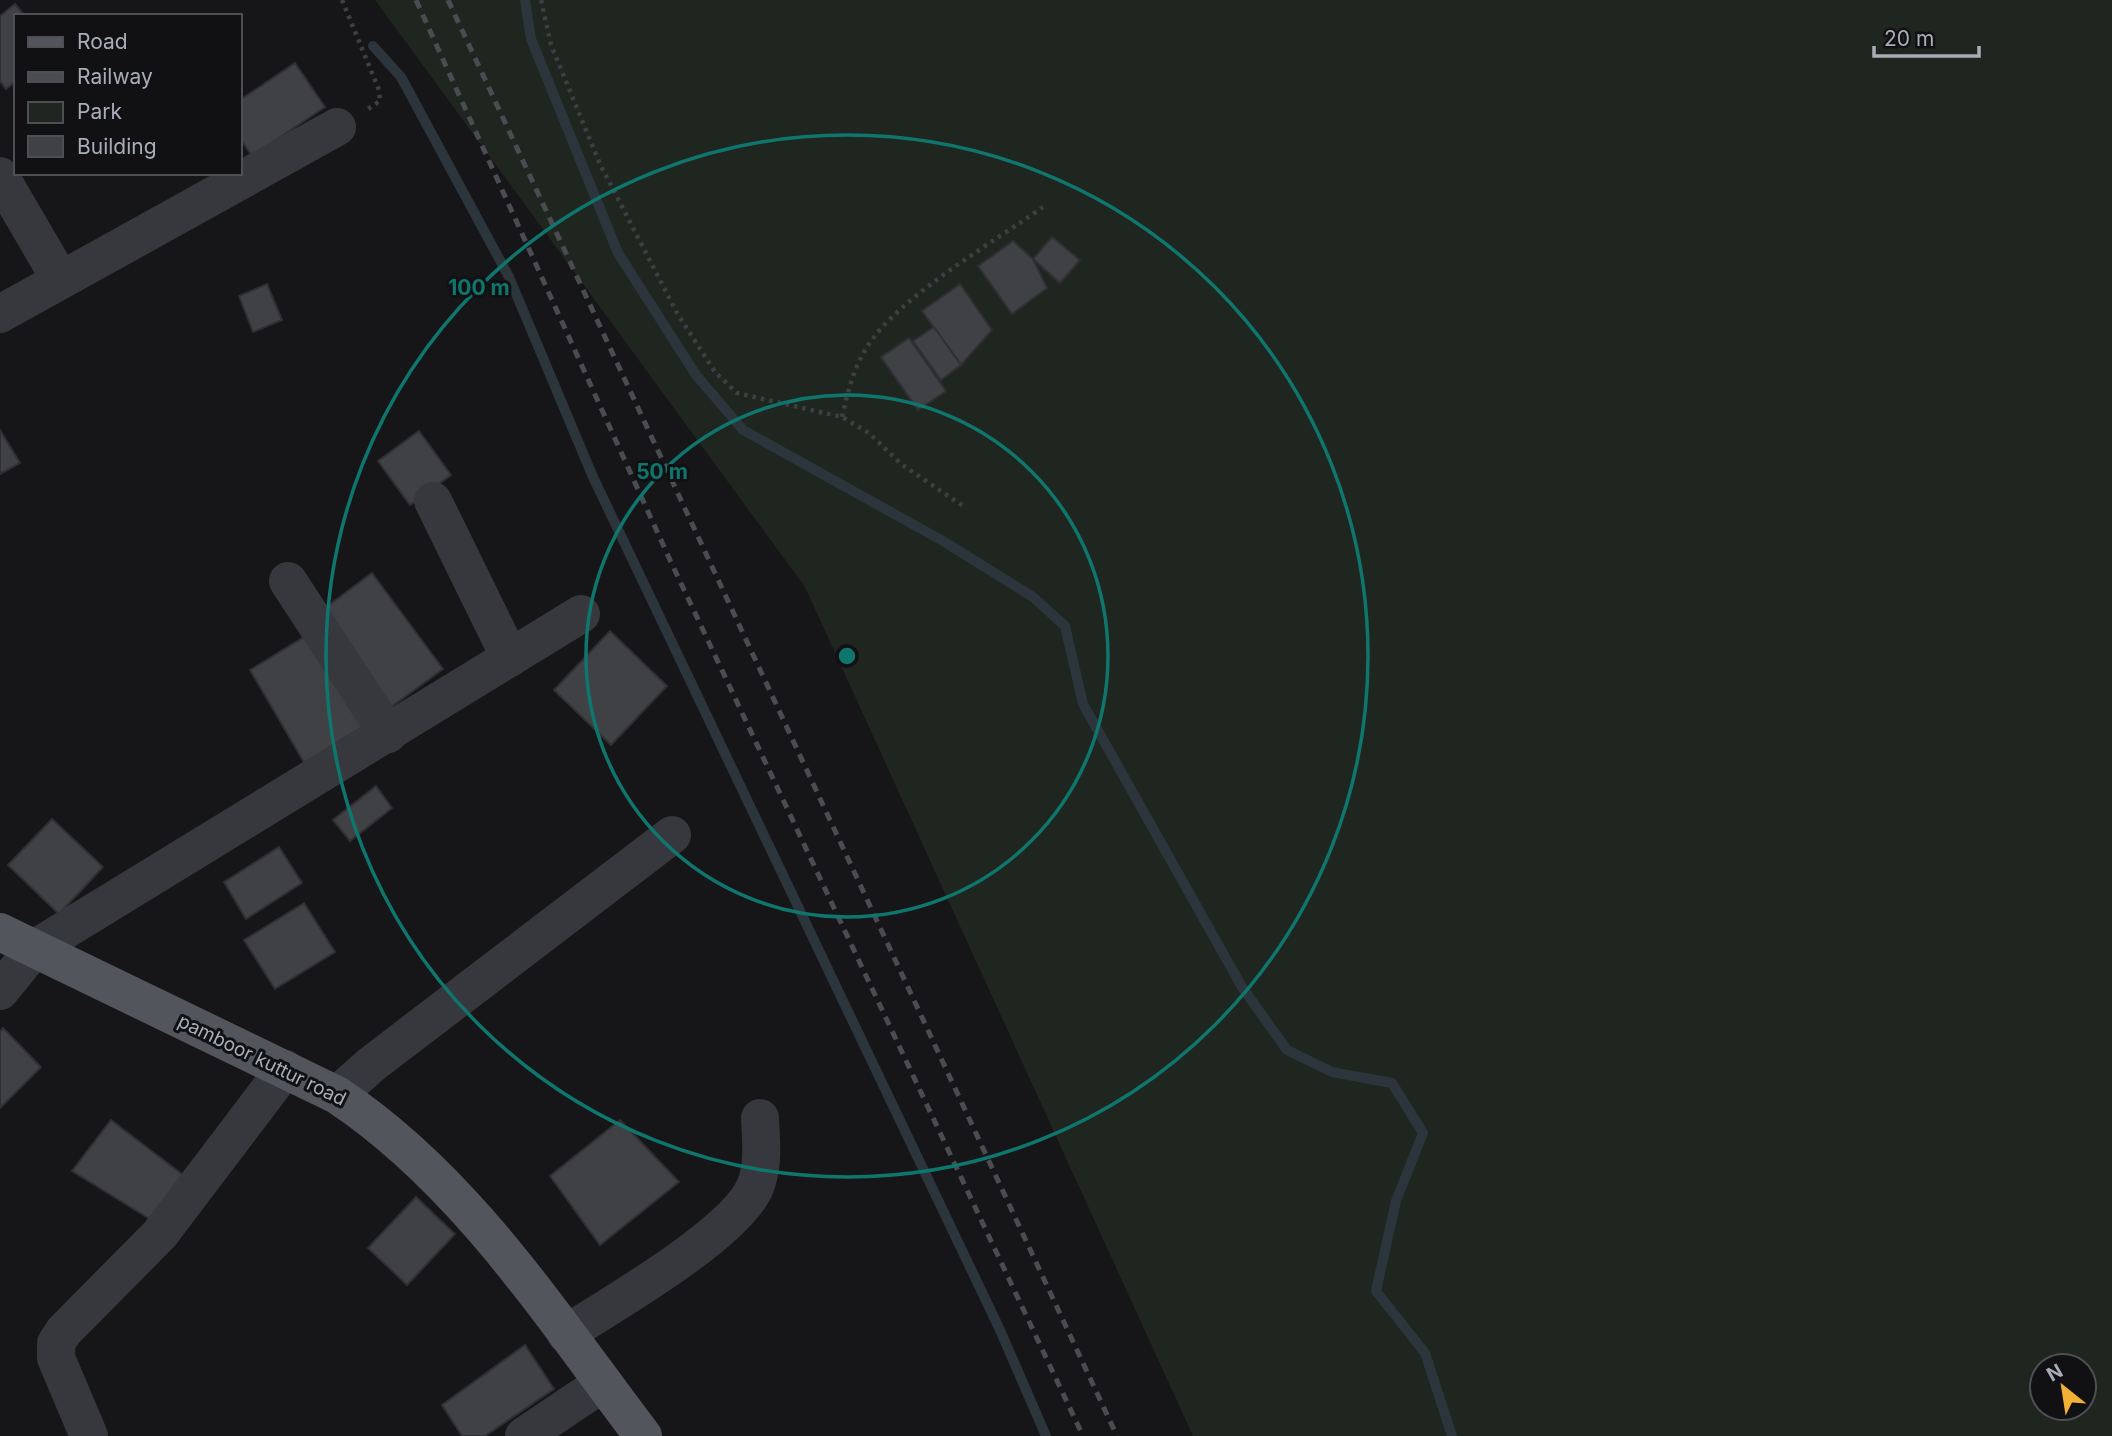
<svg xmlns="http://www.w3.org/2000/svg" width="2112" height="1436" font-family="Inter,sans-serif">
	<style>
		.green { fill: #1e261f; fill-rule: evenodd }
		.lines { fill: none; stroke-linecap: round; stroke-linejoin: round }
		.stream { stroke: #2c353c; stroke-width: 10 }
		.building { fill: #404145; stroke: #303034; stroke-width: 2 }
		.path { stroke: #3d3f44; stroke-width: 4.5; stroke-dasharray: 3.5 5; stroke-linecap: butt }
		.minor { stroke: #37383d; stroke-width: 38 }
		.major { stroke: #53555c; stroke-width: 38 }
		.rail { stroke: #4a4c52; stroke-width: 5; stroke-dasharray: 9 7; stroke-linecap: butt }
		.ring { fill: none; stroke: #0f766e; stroke-width: 3.5 }
		.labels { text-anchor: middle; dominant-baseline: central; stroke-width: 6; stroke-linejoin: round; paint-order: stroke }
		.street-label { font-size: 19px; fill: #a8adb8; stroke: #111113 }
		.centre { fill: #0f766e; stroke: #111113; stroke-width: 3.5 }
		.ring-label { font-size: 21px; text-anchor: middle; font-weight: bold; fill: #0f766e; stroke: #111113; stroke-width: 6; stroke-linejoin: round; paint-order: stroke }
	</style>
	<rect width="100%" height="100%" fill="#161618"/>
	<path class="green" d="M375,0H2112V1436H1193L805,587ZM2042,1366H2084V1408H2042Z"/>
	<g class="lines">
		<g class="stream">
			<polyline points="525,0 531,39 618,253 696,375 743,430 943,541 1033,597 1065,626 1083,704 1242,987 1287,1050 1332,1072 1392,1083 1423,1133 1396,1201 1376,1291 1425,1353 1452,1436"/>
			<polyline points="373,46 401,77 509,277 593,477 1000,1330 1046,1436"/>
		</g>
	</g>
	<g class="building">
		<polygon points="15,4 25,16 16,16 16,81 6,89 0,81 0,16"/>
		<polygon points="295,63 325,107 252,156 240,138 240,100"/>
		<polygon points="1052,237 1080,260 1060,283 1033,259"/>
		<polygon points="1013,241 1033,259 1047,288 1012,314 978,266"/>
		<polygon points="267,284 282,320 253,332 239,296"/>
		<polygon points="960,284 992,330 961,365 922,311"/>
		<polygon points="934,327 961,365 941,380 913,341"/>
		<polygon points="909,338 946,391 918,410 881,357"/>
		<polygon points="0,430 20,463 0,474"/>
		<polygon points="419,431 451,475 410,505 378,461"/>
		<polygon points="372,573 443,669 391,707 321,611"/>
		<polygon points="610,631 667,686 611,745 554,690"/>
		<polygon points="309,634 365,728 305,764 250,670"/>
		<polygon points="376,786 392,808 350,841 333,820"/>
		<polygon points="52,819 103,867 59,914 8,865"/>
		<polygon points="279,847 302,883 246,919 224,882"/>
		<polygon points="304,903 335,952 275,989 244,940"/>
		<polygon points="3,1028 41,1067 0,1108 0,1032"/>
		<polygon points="111,1120 183,1175 153,1221 72,1171"/>
		<polygon points="620,1120 679,1182 600,1245 550,1176"/>
		<polygon points="416,1197 455,1234 407,1285 368,1248"/>
		<polygon points="525,1345 554,1389 485,1436 462,1436 442,1405"/>
	</g>
	<g class="lines">
		<g class="path">
			<polyline points="342,0 379,90 380,101 368,109"/>
			<polyline points="541,0 551,45 600,164 677,313 715,372 737,393 842,417 869,433 901,464 966,508"/>
			<path d="M842,417C848,392 853,369 867,347C897,298 995,241 1043,207"/>
		</g>
		<g class="minor">
			<polyline points="0,176 60,279"/>
			<polyline points="0,314 337,127"/>
			<polyline points="433,501 510,658"/>
			<polyline points="288,581 388,734"/>
			<polyline points="0,991 34,949 581,614"/>
			<polyline points="337,1095 372,1064 672,835"/>
			<path d="M566,1334C612,1304 735,1234 755,1187C764,1165 761,1141 760,1118"/>
			<polyline points="89,1436 56,1358 56,1343 64,1331 160,1234 285,1069"/>
			<polyline points="524,1436 603,1383"/>
		</g>
		<path class="major" d="M0,932L337,1095C465,1180 551,1315 643,1436"/>
		<g class="rail">
			<polyline points="416,0 670,560 1083,1436"/>
			<polyline points="448,0 1117,1436"/>
		</g>
	</g>
	<g class="ring">
		<circle cx="847" cy="656" r="261"/>
		<circle cx="847" cy="656" r="521"/>
	</g>
	<g class="labels">
		<g class="street-label">
			<text transform="translate(262 1060) rotate(26)">pamboor kuttur road</text>
		</g>
	</g>
	<circle cx="847" cy="656" r="10" class="centre"/>
	<g class="ring-label">
		<text x="479" y="295">100 m</text>
		<text x="662" y="479">50 m</text>
	</g>
	<rect x="14" y="14" width="228" height="161" fill="#111113" stroke="#4d4f55" stroke-width="2"/>
	<rect x="28" y="37" width="35" height="10" fill="#53555c" stroke="#4d4f55" stroke-width="2"/>
	<text x="77" y="49" font-size="21" fill="#a8adb8">Road</text>
	<rect x="28" y="72" width="35" height="10" fill="#4a4c52" stroke="#4d4f55" stroke-width="2"/>
	<text x="77" y="84" font-size="21" fill="#a8adb8">Railway</text>
	<rect x="28" y="102" width="35" height="21" fill="#1e261f" stroke="#4d4f55" stroke-width="2"/>
	<text x="77" y="119" font-size="21" fill="#a8adb8">Park</text>
	<rect x="28" y="136" width="35" height="21" fill="#404145" stroke="#4d4f55" stroke-width="2"/>
	<text x="77" y="154" font-size="21" fill="#a8adb8">Building</text>
	<g transform="translate(2063 1387) rotate(330)"><circle r="33" fill="#111113" stroke="#4d4f55" stroke-width="2"/>
	<path d="M0-5L12 26L0 18L-12 26Z" fill="#f2b134"/>
	<text y="-10" font-size="19" font-weight="bold" text-anchor="middle" fill="#a8adb8">N</text>
	</g>
	<path d="M1874 46v10h105v-10" fill="none" stroke="#a8adb8" stroke-width="3.5"/>
	<text x="1884" y="46" font-size="21" fill="#a8adb8" stroke="#111113" stroke-width="5" paint-order="stroke">20 m</text>
</svg>
